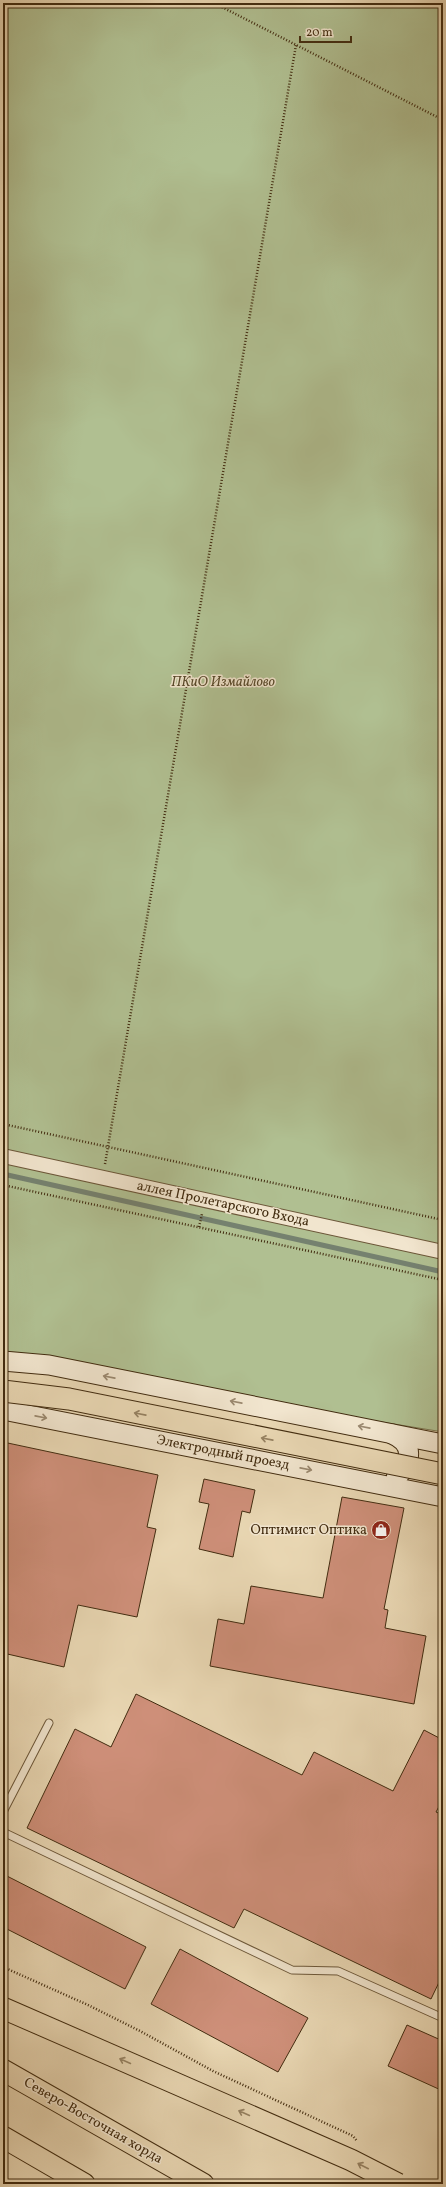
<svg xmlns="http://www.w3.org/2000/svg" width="446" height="2187" font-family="Vollkorn,serif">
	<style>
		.green { fill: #b0bf91; stroke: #797650 }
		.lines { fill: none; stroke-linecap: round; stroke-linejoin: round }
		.stream { stroke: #75816f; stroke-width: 5 }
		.building { fill: #ce8f79; stroke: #422c10 }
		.lane-casing { stroke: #6c5739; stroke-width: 9 }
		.street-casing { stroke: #6c5739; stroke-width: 16 }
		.secondary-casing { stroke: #422c10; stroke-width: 21 }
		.primary-casing { stroke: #422c10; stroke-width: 23 }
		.path { stroke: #422c10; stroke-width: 2.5; stroke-dasharray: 1 2; stroke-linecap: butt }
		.lane { stroke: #f1e5ce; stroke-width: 7 }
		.street { stroke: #f1e5ce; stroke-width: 14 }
		.secondary { stroke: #f1e5ce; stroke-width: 19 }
		.primary { stroke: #e9d7b3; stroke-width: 21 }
		.primary-bridge-casing { stroke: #422c10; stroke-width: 23; stroke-linecap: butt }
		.primary-bridge { stroke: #e9d7b3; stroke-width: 21 }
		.oneway { stroke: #9a886f }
		.oneway2 { stroke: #968262 }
		.labels { text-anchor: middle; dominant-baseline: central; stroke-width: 3; stroke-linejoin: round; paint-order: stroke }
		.park-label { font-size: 14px; font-style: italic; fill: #58492a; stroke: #f1e5ce }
		.street-label { font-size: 14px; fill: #422c10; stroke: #f1e5ce }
		.poi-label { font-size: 14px; fill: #422c10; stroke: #f1e5ce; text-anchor: end }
	</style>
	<rect width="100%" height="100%" fill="#e9d7b3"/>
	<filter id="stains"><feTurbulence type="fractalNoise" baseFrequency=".005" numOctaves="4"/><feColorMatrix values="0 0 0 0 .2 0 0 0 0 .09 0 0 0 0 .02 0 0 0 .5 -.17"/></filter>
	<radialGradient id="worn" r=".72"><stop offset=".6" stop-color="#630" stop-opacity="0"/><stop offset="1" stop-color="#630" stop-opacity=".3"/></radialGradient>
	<polygon class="green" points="3,3 443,3 443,1432 3,1360"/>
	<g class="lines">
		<polyline class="stream" points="3,1174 443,1272"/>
	</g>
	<g class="building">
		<polygon points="3,1442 158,1475 147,1527 156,1529 137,1617 78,1605 64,1667 3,1653"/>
		<polygon points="204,1479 255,1490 250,1513 242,1511 233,1557 199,1549 209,1504 199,1502"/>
		<polygon points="342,1497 404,1508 384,1609 388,1610 385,1628 426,1636 414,1704 210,1666 218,1619 244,1624 251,1586 323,1598"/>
		<polygon points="136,1694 302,1775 314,1752 393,1791 424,1730 443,1740 443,1799 436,1812 443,1815 443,1974 431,1999 244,1909 234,1928 27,1828 75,1729 111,1747"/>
		<polygon points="3,1874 146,1947 125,1989 3,1927"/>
		<polygon points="180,1949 308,2018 278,2072 151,2004"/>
		<polygon points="407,2025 443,2041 443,2091 388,2066"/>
	</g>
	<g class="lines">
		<defs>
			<g id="lane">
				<polyline points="3,1812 49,1723"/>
				<polyline points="3,1832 292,1970 338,1971 443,2018"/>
			</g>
			<polyline id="street" points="3,1156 443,1252"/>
			<g id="secondary">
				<polyline points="3,1361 49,1365 443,1444"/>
				<polyline points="3,1410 443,1497"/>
				<path d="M392,1434C415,1444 412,1462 396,1478"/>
			</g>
			<g id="primary">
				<polyline points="3,2070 203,2184"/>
				<polyline points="3,2137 84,2184"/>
			</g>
		</defs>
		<use href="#lane" class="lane-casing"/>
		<use href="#street" class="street-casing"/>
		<use href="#secondary" class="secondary-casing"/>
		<use href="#primary" class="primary-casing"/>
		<g class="path">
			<polyline points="214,3 443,120"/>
			<polyline points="3,1124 443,1220"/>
			<polyline points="105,1164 296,45"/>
			<polyline points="3,1185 443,1280"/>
			<polyline points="199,1227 202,1214"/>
			<polyline points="3,1967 88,2005 140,2031 213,2071 353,2136 357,2141"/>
		</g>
		<use href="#lane" class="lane"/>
		<use href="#street" class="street"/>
		<use href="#secondary" class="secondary"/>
		<use href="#primary" class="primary"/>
		<defs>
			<g id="primary-bridge">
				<polyline points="3,1391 69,1399 443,1474"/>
				<polyline points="3,2008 351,2160 398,2184"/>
			</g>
		</defs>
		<use href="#primary-bridge" class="primary-bridge-casing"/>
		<use href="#primary-bridge" class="primary-bridge"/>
	</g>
	<defs><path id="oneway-shaft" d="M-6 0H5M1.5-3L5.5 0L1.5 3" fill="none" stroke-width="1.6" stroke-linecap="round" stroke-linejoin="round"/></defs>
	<g class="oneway">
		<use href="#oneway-shaft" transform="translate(109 1377) rotate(-169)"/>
		<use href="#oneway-shaft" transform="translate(236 1402) rotate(-169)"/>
		<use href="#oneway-shaft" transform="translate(41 1417) rotate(11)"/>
		<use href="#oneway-shaft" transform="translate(364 1427) rotate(-169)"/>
		<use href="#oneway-shaft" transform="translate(306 1469) rotate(11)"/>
	</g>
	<g class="oneway2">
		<use href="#oneway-shaft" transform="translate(140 1414) rotate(-169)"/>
		<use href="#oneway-shaft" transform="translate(267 1439) rotate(-169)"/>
		<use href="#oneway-shaft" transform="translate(125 2061) rotate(-156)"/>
		<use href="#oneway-shaft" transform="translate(244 2113) rotate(-156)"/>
		<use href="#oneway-shaft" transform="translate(363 2166) rotate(-153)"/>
	</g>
	<defs>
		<symbol id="shop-disc" viewBox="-11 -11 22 22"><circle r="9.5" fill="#8f2418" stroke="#f1e5ce"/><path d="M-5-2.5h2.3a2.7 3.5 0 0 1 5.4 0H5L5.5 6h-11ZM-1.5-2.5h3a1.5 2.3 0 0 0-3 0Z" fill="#fff"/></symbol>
	</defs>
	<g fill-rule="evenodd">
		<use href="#shop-disc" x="370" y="1519" width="22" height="22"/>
	</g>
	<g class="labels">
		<g class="park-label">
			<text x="223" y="682">ПКиО Измайлово</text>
		</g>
		<g class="street-label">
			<text transform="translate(223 1204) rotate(12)">аллея Пролетарского Входа</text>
			<text transform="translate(223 1453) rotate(11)">Электродный проезд</text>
			<text transform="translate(93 2121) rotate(30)">Северо-Восточная хорда</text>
		</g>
		<g class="poi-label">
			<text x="367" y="1530">Оптимист Оптика</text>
		</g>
	</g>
	<rect width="446" height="2187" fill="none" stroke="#e9d7b3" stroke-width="16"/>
	<rect x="4" y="4" width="438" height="2179" fill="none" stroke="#422c10" stroke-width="2"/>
	<rect x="8" y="8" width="430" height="2171" fill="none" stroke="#422c10"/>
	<path d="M300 36v6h51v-6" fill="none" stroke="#422c10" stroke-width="2"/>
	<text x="306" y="36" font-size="12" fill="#422c10" stroke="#f1e5ce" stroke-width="3" paint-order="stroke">20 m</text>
	<rect width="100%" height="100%" filter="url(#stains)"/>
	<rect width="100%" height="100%" fill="url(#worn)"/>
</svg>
